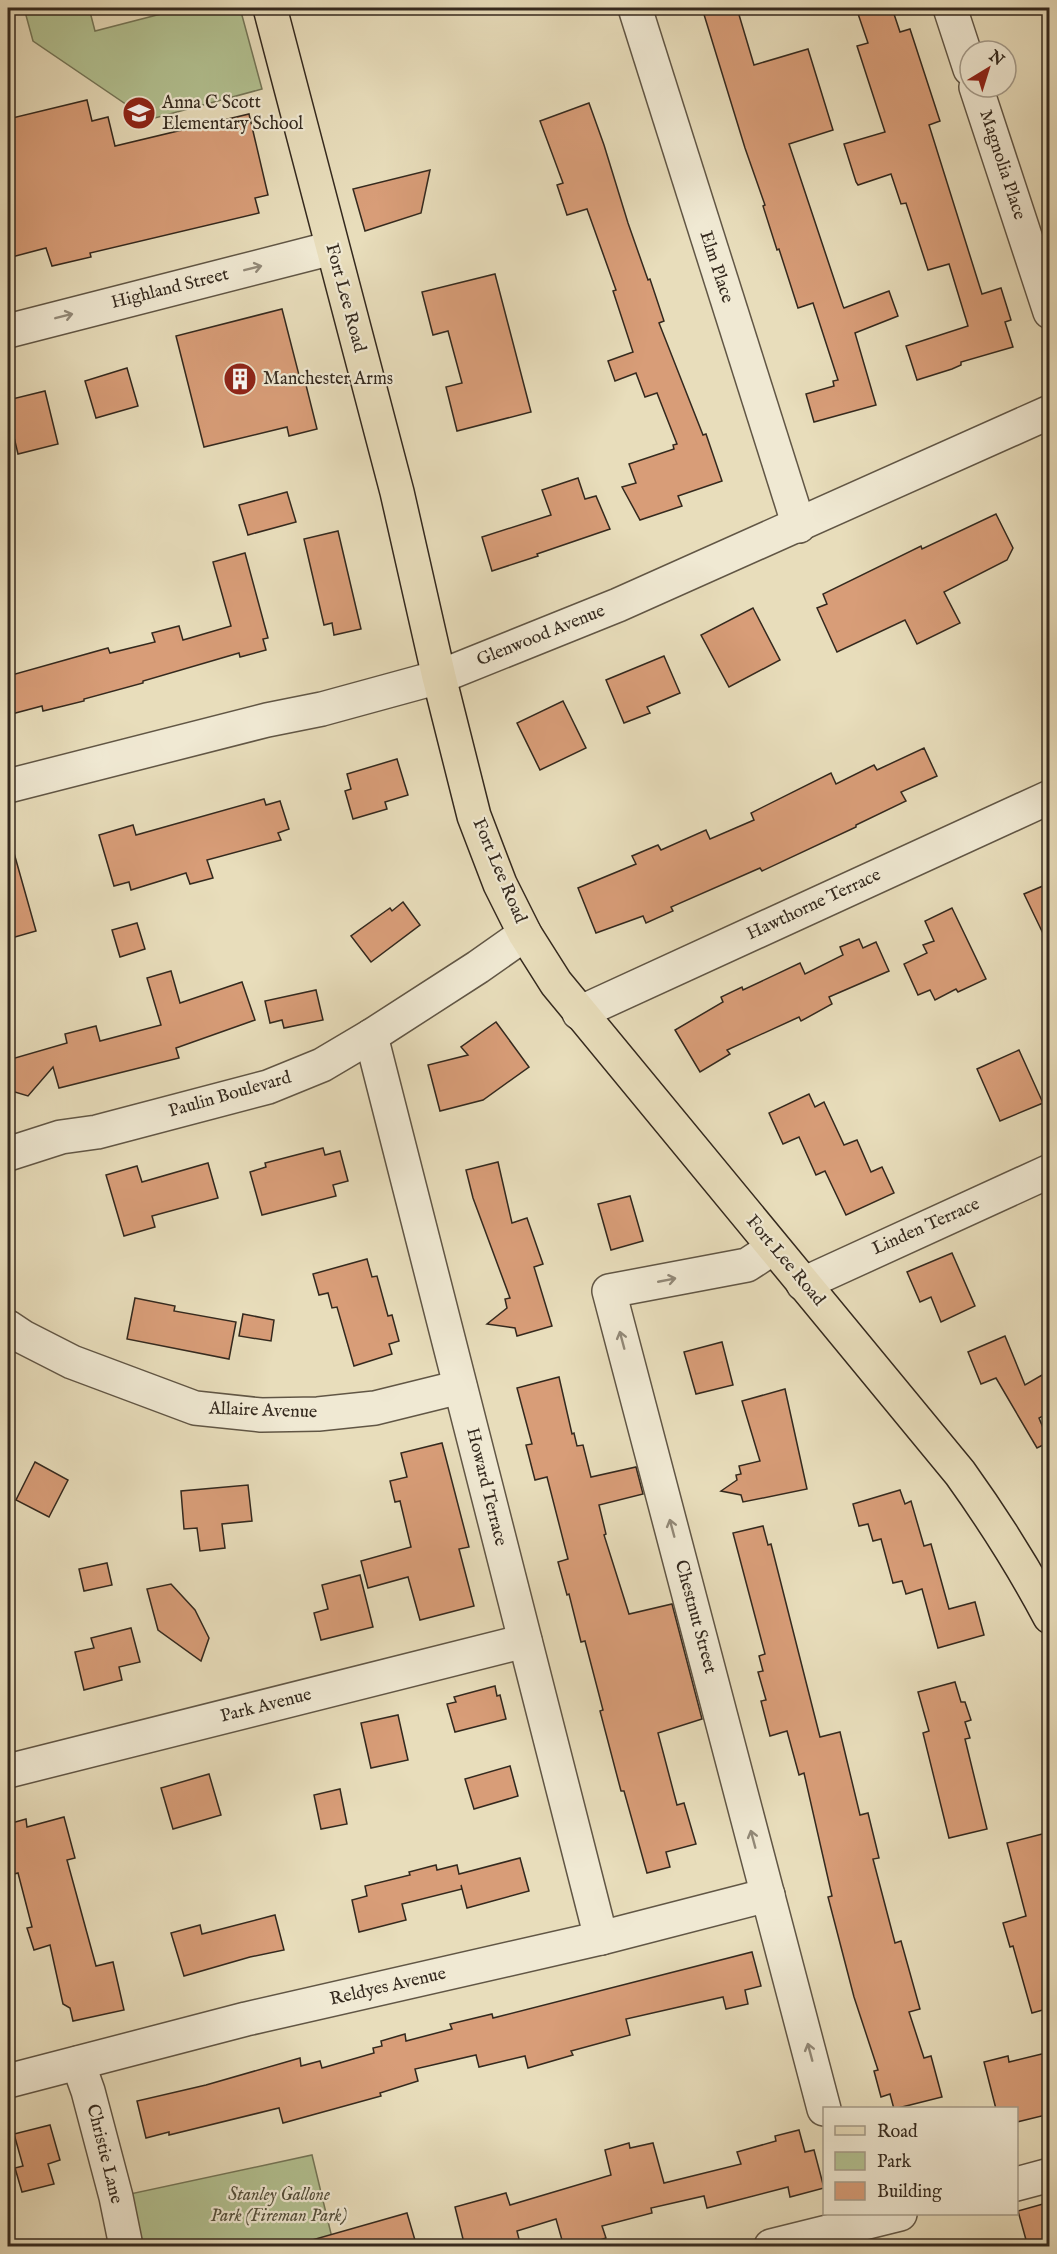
<svg xmlns="http://www.w3.org/2000/svg" width="1057" height="2254" font-family="'IM FELL English',serif">
	<style>
		.green { fill: #b3c292; stroke: #747658; stroke-width: 1.5 }
		.building { fill: #d89d78; stroke: #34291e; stroke-width: 1.5 }
		.lines { fill: none; stroke-linecap: round; stroke-linejoin: round }
		.minor-casing { stroke: #615645; stroke-width: 36 }
		.major-casing { stroke: #34291e; stroke-width: 36 }
		.minor { stroke: #f0e9d3; stroke-width: 33 }
		.major { stroke: #e8ddbb; stroke-width: 33 }
		.oneway { stroke: #928978 }
		.labels { text-anchor: middle; dominant-baseline: central; stroke-width: 4.5; stroke-linejoin: round; paint-order: stroke }
		.poi-label { font-size: 18px; fill: #34291e; stroke: #f0e9d3; text-anchor: start }
		.street-label { font-size: 18px; fill: #34291e; stroke: #f0e9d3 }
		.park-label { font-size: 18px; font-style: italic; fill: #544f3b; stroke: #f0e9d3 }
	</style>
	<rect width="100%" height="100%" fill="#e8ddbb"/>
	<filter id="stains"><feTurbulence type="fractalNoise" baseFrequency=".00333" numOctaves="4"/><feColorMatrix values="0 0 0 0 .2 0 0 0 0 .09 0 0 0 0 .02 0 0 0 .5 -.17"/></filter>
	<radialGradient id="worn" r=".72"><stop offset=".6" stop-color="#630" stop-opacity="0"/><stop offset="1" stop-color="#630" stop-opacity=".3"/></radialGradient>
	<g class="green">
		<polygon points="24,8 89,8 95,31 184,8 240,8 262,89 155,118 144,108 133,109 33,41"/>
		<polygon points="312,2155 334,2246 126,2246 116,2197"/>
	</g>
	<g class="building">
		<polygon points="702,8 737,8 754,65 808,49 833,130 789,144 843,306 844,308 889,291 898,316 855,333 876,405 814,422 806,394 834,386 833,381 838,380 813,303 798,308 779,249 777,250 763,206 765,205 745,148"/>
		<polygon points="856,8 892,8 900,32 910,29 940,121 929,125 982,294 1001,288 1011,320 1005,322 1013,347 961,362 961,365 952,369 917,380 906,346 968,326 949,264 928,270 906,203 901,204 891,174 858,185 856,182 844,144 885,132 857,46 868,43"/>
		<polygon points="87,100 92,121 108,117 115,146 249,114 268,195 255,198 259,213 90,253 91,257 52,266 46,248 8,258 8,119"/>
		<polygon points="589,103 604,145 628,223 648,280 650,279 664,321 659,323 703,435 706,434 722,481 678,496 682,506 640,520 622,487 636,483 629,464 674,449 673,445 677,444 657,393 645,397 636,373 615,381 608,361 633,352 613,291 616,290 587,209 567,215 557,185 563,183 540,121"/>
		<polygon points="430,170 421,213 365,231 353,189"/>
		<polygon points="495,274 531,412 457,431 446,387 462,383 448,331 433,335 422,292"/>
		<polygon points="282,309 300,379 304,377 317,429 289,436 287,427 204,447 176,336"/>
		<polygon points="127,368 138,406 96,418 85,381"/>
		<polygon points="45,391 58,444 18,454 8,412 8,400"/>
		<polygon points="578,478 585,499 596,496 610,529 537,554 538,556 492,571 482,537 551,515 542,490"/>
		<polygon points="287,492 296,522 248,535 239,505"/>
		<polygon points="996,514 1013,548 1007,560 944,592 960,623 917,644 905,620 837,652 817,608 827,604 823,594 921,546 922,549"/>
		<polygon points="338,531 361,629 334,635 332,623 324,625 304,539"/>
		<polygon points="245,553 268,638 263,639 266,650 240,657 239,653 143,681 143,683 84,699 84,701 43,711 42,706 8,715 8,676 108,648 110,653 155,642 152,633 179,626 183,640 231,626 213,562"/>
		<polygon points="753,608 780,660 729,687 701,635"/>
		<polygon points="664,656 680,693 647,707 650,713 624,723 606,680"/>
		<polygon points="563,701 586,748 540,770 517,723"/>
		<polygon points="924,748 937,776 901,792 906,801 856,825 856,827 762,871 760,868 671,907 673,911 646,923 643,916 596,933 578,888 636,864 632,856 658,845 661,850 706,830 710,839 754,820 751,813 831,773 836,784 874,765 877,770"/>
		<polygon points="397,759 408,795 385,802 387,809 353,819 345,791 351,789 347,774"/>
		<polygon points="264,799 266,805 280,801 289,829 278,833 281,840 207,860 213,878 190,884 186,873 131,890 129,882 114,886 99,835 133,825 136,835"/>
		<polygon points="14,853 36,931 8,939 8,854"/>
		<polygon points="1050,883 1050,948 1024,894"/>
		<polygon points="403,902 420,925 371,962 351,936 390,908 392,911"/>
		<polygon points="952,908 986,979 958,992 956,989 935,1000 930,990 918,995 904,964 927,953 923,945 934,941 925,921"/>
		<polygon points="137,923 145,949 120,957 112,930"/>
		<polygon points="859,939 863,948 876,942 889,971 829,997 832,1004 801,1021 799,1017 727,1050 730,1054 700,1072 675,1030 723,1002 721,997 742,987 743,990 800,963 805,974 843,955 840,947"/>
		<polygon points="171,971 180,1003 242,982 255,1020 176,1048 179,1058 59,1088 53,1067 28,1096 8,1090 8,1060 67,1043 65,1034 96,1026 100,1041 161,1025 147,978"/>
		<polygon points="316,990 323,1020 284,1028 282,1020 270,1023 265,1001"/>
		<polygon points="496,1022 529,1067 483,1100 440,1111 428,1065 468,1055 461,1047"/>
		<polygon points="1019,1050 1043,1103 1000,1121 977,1069"/>
		<polygon points="809,1094 815,1107 824,1102 844,1145 857,1140 871,1172 882,1167 894,1193 846,1215 825,1171 816,1175 799,1137 783,1144 769,1113"/>
		<polygon points="323,1148 325,1155 340,1151 348,1181 333,1185 336,1196 262,1215 250,1172 266,1167 265,1163"/>
		<polygon points="498,1162 512,1223 527,1218 543,1264 534,1267 552,1326 517,1336 515,1328 487,1324 507,1308 505,1299 510,1298 473,1198 466,1170"/>
		<polygon points="208,1163 218,1198 152,1216 155,1227 124,1236 106,1175 137,1166 142,1182"/>
		<polygon points="630,1196 643,1241 611,1250 598,1204"/>
		<polygon points="952,1253 975,1306 941,1322 931,1297 920,1302 907,1272"/>
		<polygon points="367,1259 372,1277 377,1276 388,1316 392,1315 399,1341 389,1344 392,1354 354,1366 337,1307 332,1308 328,1293 319,1295 313,1274"/>
		<polygon points="135,1298 175,1306 174,1311 236,1322 229,1359 127,1339"/>
		<polygon points="243,1314 274,1320 271,1341 239,1336"/>
		<polygon points="1005,1336 1025,1385 1042,1375 1050,1387 1050,1412 1039,1418 1049,1442 1037,1448 996,1378 981,1384 968,1352"/>
		<polygon points="722,1342 733,1385 696,1394 684,1352"/>
		<polygon points="559,1377 572,1434 574,1433 577,1446 583,1445 591,1477 636,1467 643,1494 599,1505 606,1534 604,1535 629,1614 672,1604 702,1719 658,1733 677,1805 684,1803 696,1844 666,1852 670,1867 647,1873 624,1791 621,1791 600,1711 603,1710 585,1641 581,1642 569,1594 567,1595 558,1562 568,1559 547,1477 535,1480 526,1445 532,1444 517,1388"/>
		<polygon points="785,1389 807,1489 743,1502 741,1495 721,1491 737,1480 736,1475 741,1474 739,1466 760,1461 742,1401"/>
		<polygon points="442,1443 469,1547 459,1549 474,1606 420,1620 408,1577 368,1588 361,1561 411,1547 400,1501 395,1502 390,1481 407,1477 401,1453"/>
		<polygon points="35,1462 68,1480 49,1517 16,1500"/>
		<polygon points="248,1485 252,1521 222,1524 225,1548 200,1551 197,1528 184,1529 181,1491"/>
		<polygon points="900,1490 905,1504 911,1501 924,1546 931,1544 949,1609 975,1602 984,1635 938,1648 922,1589 906,1594 902,1581 893,1583 881,1539 873,1541 868,1524 859,1526 853,1504"/>
		<polygon points="763,1526 768,1545 771,1544 820,1737 840,1732 860,1815 868,1813 879,1858 873,1859 895,1943 901,1941 920,2009 909,2012 924,2058 931,2056 942,2097 894,2109 890,2094 881,2097 874,2071 878,2070 854,1997 828,1897 832,1896 804,1773 799,1775 787,1731 770,1736 761,1701 766,1700 758,1672 763,1671 759,1656 765,1654 733,1533"/>
		<polygon points="107,1563 112,1585 84,1591 79,1569"/>
		<polygon points="360,1575 373,1627 321,1640 314,1613 328,1609 322,1585"/>
		<polygon points="171,1584 195,1610 209,1638 201,1661 158,1630 147,1589"/>
		<polygon points="131,1628 140,1662 119,1667 122,1680 84,1690 75,1652 94,1648 91,1638"/>
		<polygon points="955,1682 961,1702 965,1702 971,1720 965,1722 970,1738 965,1739 987,1829 949,1838 923,1733 929,1731 918,1692"/>
		<polygon points="495,1686 497,1696 500,1695 506,1719 455,1732 447,1704 456,1702 454,1697"/>
		<polygon points="398,1715 408,1760 371,1768 361,1723"/>
		<polygon points="510,1766 518,1796 474,1809 465,1779"/>
		<polygon points="209,1774 221,1815 173,1829 161,1788"/>
		<polygon points="340,1789 347,1824 321,1829 314,1795"/>
		<polygon points="64,1817 75,1858 67,1860 96,1966 113,1962 124,2010 73,2021 70,2008 63,2004 50,1945 34,1950 27,1928 32,1927 18,1873 14,1874 8,1850 8,1824 26,1819 27,1827"/>
		<polygon points="1050,1832 1050,2008 1032,2013 1013,1946 1010,1947 1003,1923 1026,1916 1007,1843"/>
		<polygon points="520,1858 529,1891 467,1908 461,1885 462,1889 402,1904 406,1920 359,1932 352,1900 367,1896 365,1886 410,1875 409,1872 436,1865 437,1870 457,1865 459,1874"/>
		<polygon points="275,1915 284,1950 250,1957 184,1976 171,1933 200,1925 202,1934"/>
		<polygon points="752,1952 761,1986 745,1990 748,2004 726,2009 723,1997 626,2019 630,2035 571,2051 573,2055 528,2068 525,2056 479,2067 476,2055 415,2069 418,2081 380,2093 381,2096 283,2123 279,2108 169,2135 169,2132 146,2138 137,2101 206,2085 300,2058 301,2066 320,2061 322,2068 374,2053 373,2048 382,2046 381,2041 405,2034 406,2041 452,2029 450,2024 492,2014 493,2018"/>
		<polygon points="1050,2052 1050,2114 1017,2122 1017,2109 996,2109 984,2062 1008,2056 1009,2062"/>
		<polygon points="50,2125 60,2160 48,2164 54,2184 22,2192 15,2168 23,2166 14,2134"/>
		<polygon points="799,2130 805,2152 814,2150 824,2188 790,2197 788,2187 707,2208 704,2196 651,2208 652,2213 602,2226 606,2238 578,2247 564,2247 556,2219 517,2231 521,2247 465,2247 455,2207 506,2193 510,2205 611,2175 605,2150 629,2143 630,2148 653,2143 664,2183 741,2164 737,2152 776,2141 775,2136"/>
		<polygon points="1050,2202 1050,2247 1028,2247 1018,2211"/>
		<polygon points="407,2213 417,2247 313,2247 312,2240"/>
	</g>
	<g class="lines">
		<defs>
			<g id="minor">
				<polyline points="635,8 799,526"/>
				<polyline points="950,8 970,69"/>
				<polyline points="976,87 1050,312"/>
				<polyline points="8,331 332,248"/>
				<polyline points="8,786 267,720 322,709 439,677 618,605 1050,412"/>
				<polyline points="579,1013 1050,797"/>
				<polyline points="371,1036 601,1938"/>
				<polyline points="8,1154 61,1137 97,1132 268,1087 322,1065 371,1036 478,967 525,934"/>
				<polyline points="773,1248 747,1265 609,1291 824,2109"/>
				<polyline points="803,1284 1050,1171"/>
				<polyline points="8,1327 23,1337 72,1362 195,1408 261,1415 318,1414 375,1408 460,1387"/>
				<polyline points="8,1771 525,1641"/>
				<polyline points="78,2063 88,2091 116,2197 126,2246"/>
				<polyline points="8,2081 246,2019 601,1938 768,1895"/>
				<polyline points="1016,2184 1050,2175"/>
				<polyline points="771,2246 900,2214"/>
			</g>
			<path id="major" d="M270,8L397,492L439,677L474,816L500,884L525,934L556,983L960,1473C993,1519 1023,1566 1050,1617"/>
		</defs>
		<use href="#minor" class="minor-casing"/>
		<use href="#major" class="major-casing"/>
		<use href="#minor" class="minor"/>
		<use href="#major" class="major"/>
	</g>
	<defs><path id="oneway-shaft" d="M-6 0H5M1.5-3L5.5 0L1.5 3" fill="none" stroke-width="1.6" stroke-linecap="round" stroke-linejoin="round" transform="scale(1.5)"/></defs>
	<g class="oneway">
		<use href="#oneway-shaft" transform="translate(253 268) rotate(-14)"/>
		<use href="#oneway-shaft" transform="translate(64 316) rotate(-14)"/>
		<use href="#oneway-shaft" transform="translate(667 1280) rotate(-11)"/>
		<use href="#oneway-shaft" transform="translate(622 1340) rotate(-105)"/>
		<use href="#oneway-shaft" transform="translate(672 1528) rotate(-105)"/>
		<use href="#oneway-shaft" transform="translate(753 1839) rotate(-105)"/>
		<use href="#oneway-shaft" transform="translate(810 2052) rotate(-105)"/>
	</g>
	<defs>
		<symbol id="school-disc" viewBox="-11 -11 22 22"><circle r="9.5" fill="#8f2418" stroke="#f0e9d3"/><path d="M0-5L7-2L0 1L-7-2ZM-4 1L0 2.5L4 1V4Q0 6-4 4Z" fill="#fff"/></symbol>
		<symbol id="building-disc" viewBox="-11 -11 22 22"><circle r="9.5" fill="#8f2418" stroke="#f0e9d3"/><path d="M-4-6H4V6H1V3H-1V6H-4ZM-2.5-4.3h1.7v1.8h-1.7ZM.8-4.3h1.7v1.8H.8ZM-2.5-1h1.7V.8h-1.7ZM.8-1h1.7V.8H.8Z" fill="#fff"/></symbol>
	</defs>
	<g fill-rule="evenodd">
		<use href="#school-disc" x="120" y="94" width="38" height="38"/>
		<use href="#building-disc" x="221" y="360" width="38" height="38"/>
	</g>
	<g class="labels">
		<g class="poi-label">
			<text x="162" y="103">Anna C Scott<tspan x="162" dy="21">Elementary School</tspan></text>
			<text x="263" y="379">Manchester Arms</text>
		</g>
		<g class="street-label">
			<text transform="translate(1002 165) rotate(72)">Magnolia Place</text>
			<text transform="translate(716 267) rotate(72)">Elm Place</text>
			<text transform="translate(170 289) rotate(-14)">Highland Street</text>
			<text transform="translate(345 298) rotate(75)">Fort Lee Road</text>
			<text transform="translate(541 636) rotate(-22)">Glenwood Avenue</text>
			<text transform="translate(499 871) rotate(67)">Fort Lee Road</text>
			<text transform="translate(814 905) rotate(-25)">Hawthorne Terrace</text>
			<text transform="translate(230 1095) rotate(-16)">Paulin Boulevard</text>
			<text transform="translate(926 1227) rotate(-24)">Linden Terrace</text>
			<text transform="translate(785 1261) rotate(50)">Fort Lee Road</text>
			<text transform="translate(263 1411) rotate(2)">Allaire Avenue</text>
			<text transform="translate(486 1487) rotate(76)">Howard Terrace</text>
			<text transform="translate(695 1617) rotate(75)">Chestnut Street</text>
			<text transform="translate(266 1706) rotate(-14)">Park Avenue</text>
			<text transform="translate(388 1987) rotate(-13)">Reldyes Avenue</text>
			<text transform="translate(104 2154) rotate(76)">Christie Lane</text>
		</g>
		<g class="park-label">
			<text x="279" y="2195">Stanley Gallone<tspan x="279" dy="21">Park (Fireman Park)</tspan></text>
		</g>
	</g>
	<rect width="1057" height="2254" fill="none" stroke="#e8ddbb" stroke-width="30"/>
	<rect x="9" y="9" width="1039" height="2236" fill="none" stroke="#34291e" stroke-width="3"/>
	<rect x="15" y="15" width="1027" height="2224" fill="none" stroke="#34291e" stroke-width="1.5"/>
	<rect x="823" y="2107" width="195" height="108" fill="#f0e9d3" stroke="#a59c8b" stroke-width="1.5"/>
	<rect x="835" y="2126" width="30" height="9" fill="#e8ddbb" stroke="#a59c8b" stroke-width="1.5"/>
	<text x="877" y="2137" font-size="18" fill="#34291e">Road</text>
	<rect x="835" y="2152" width="30" height="18" fill="#b3c292" stroke="#a59c8b" stroke-width="1.5"/>
	<text x="877" y="2167" font-size="18" fill="#34291e">Park</text>
	<rect x="835" y="2182" width="30" height="18" fill="#d89d78" stroke="#a59c8b" stroke-width="1.5"/>
	<text x="877" y="2197" font-size="18" fill="#34291e">Building</text>
	<g transform="translate(988 69) rotate(38)"><circle r="28" fill="#f0e9d3" stroke="#a59c8b" stroke-width="1.5"/>
	<path d="M0-4.5L10 22L0 15L-10 22Z" fill="#8f2418"/>
	<text y="-9" font-size="16" font-weight="bold" text-anchor="middle" fill="#34291e">N</text>
	</g>
	<rect width="100%" height="100%" filter="url(#stains)"/>
	<rect width="100%" height="100%" fill="url(#worn)"/>
</svg>
